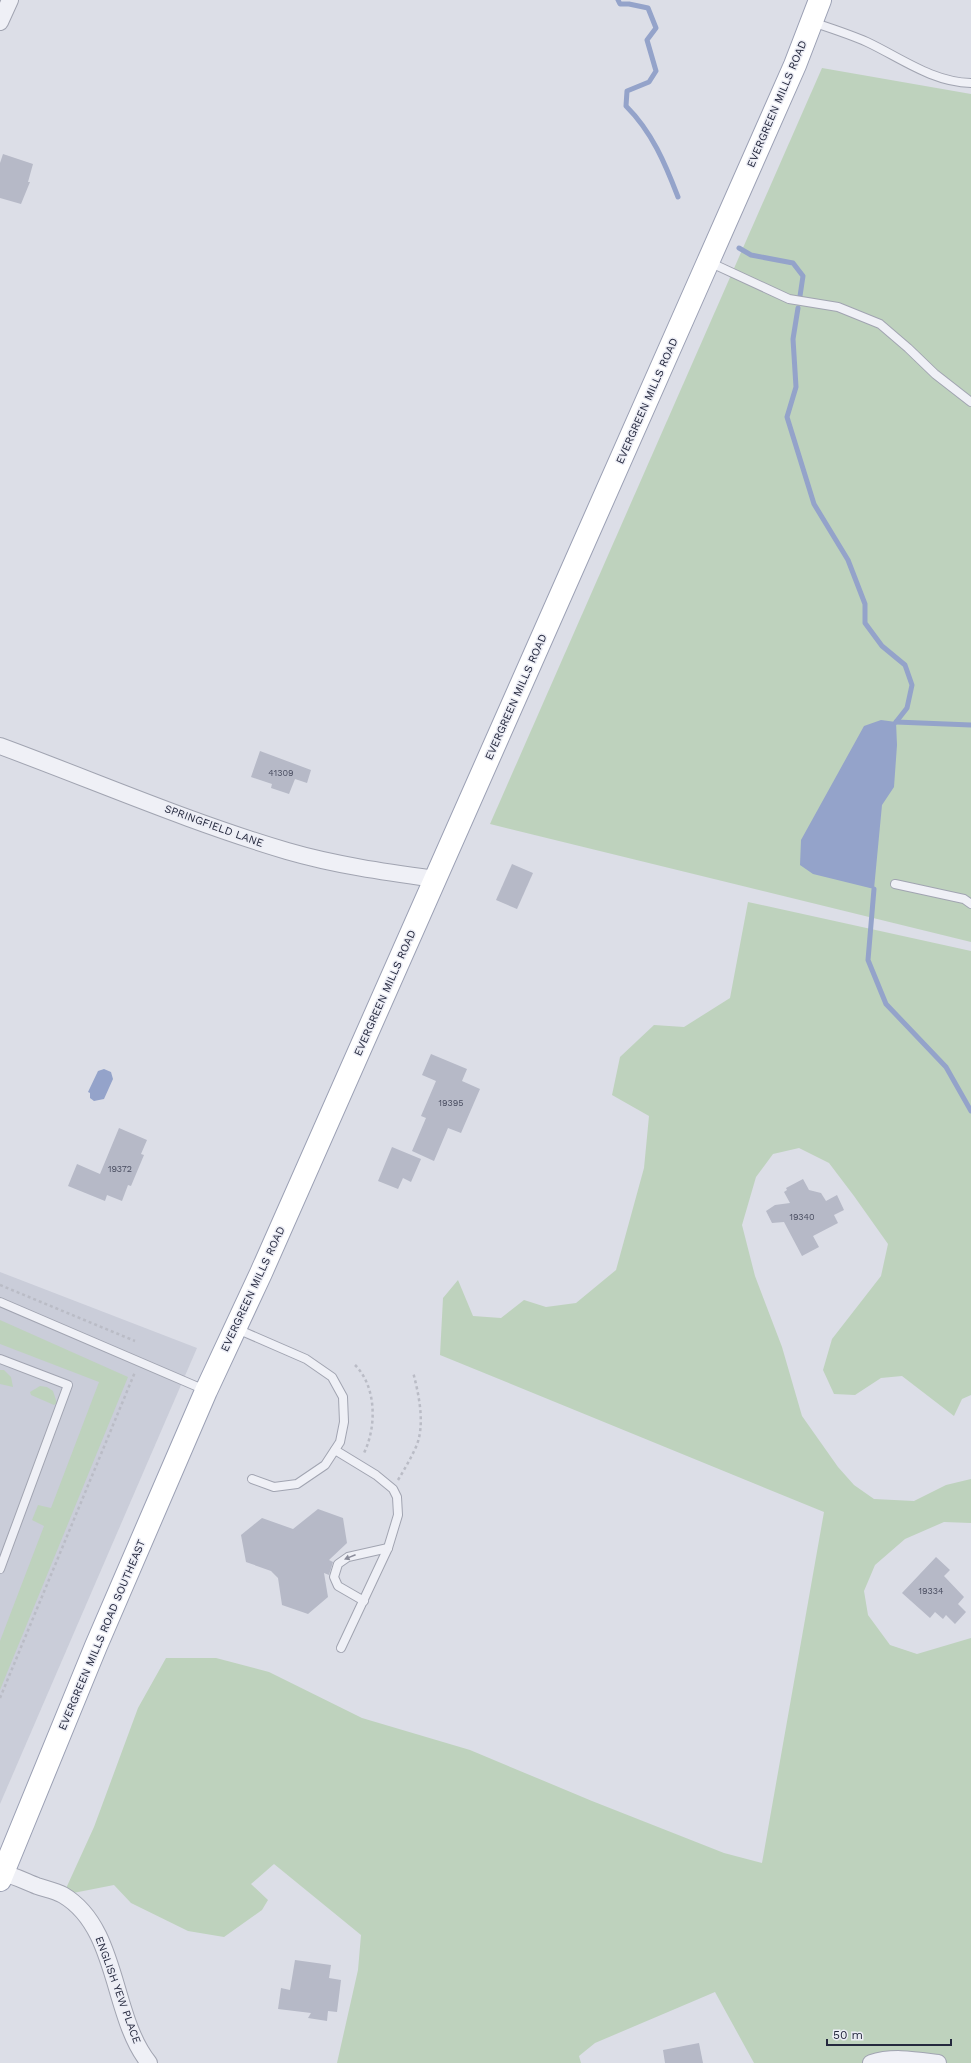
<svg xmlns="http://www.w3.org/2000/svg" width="971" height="2063" font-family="'Work Sans',sans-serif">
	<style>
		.built { fill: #cacdd9 }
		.green { fill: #bed2bd }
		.water { fill: #94a3ca }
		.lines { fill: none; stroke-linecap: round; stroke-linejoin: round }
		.stream { stroke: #94a3ca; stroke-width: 5 }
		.building { fill: #b6b9c7 }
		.service-casing { stroke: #a1a4b1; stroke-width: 10 }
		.minor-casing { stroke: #a1a4b1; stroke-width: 18 }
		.primary-casing { stroke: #9ba0b4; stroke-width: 24 }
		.path { stroke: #babcc6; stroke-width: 2.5; stroke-dasharray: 3 3; stroke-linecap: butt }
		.service { stroke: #eff0f6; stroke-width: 8 }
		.minor { stroke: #eff0f6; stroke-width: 16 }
		.primary { stroke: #fff; stroke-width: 22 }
		.oneway { fill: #8a8c9a }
		.labels { text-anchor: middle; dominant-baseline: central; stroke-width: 3; stroke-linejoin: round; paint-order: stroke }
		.number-label { font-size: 9px; fill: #494d60 }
		.street-label { font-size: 11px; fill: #25293e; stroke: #ecedf5 }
	</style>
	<rect width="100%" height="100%" fill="#dcdee7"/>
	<polygon class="built" points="0,1272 197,1348 0,1804"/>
	<g class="green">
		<polygon points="822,68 971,94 971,942 490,824"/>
		<polygon points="748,902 971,951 971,1395 962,1399 954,1416 902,1376 881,1378 855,1395 834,1394 823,1370 832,1339 881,1276 888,1244 854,1196 829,1163 799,1148 773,1154 756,1177 742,1225 755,1276 782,1347 802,1416 838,1467 854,1485 874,1499 914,1501 946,1485 971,1479 971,1523 944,1522 905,1539 875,1565 864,1591 868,1615 890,1645 917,1654 971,1638 971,2063 754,2063 715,1992 595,2043 579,2056 581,2063 337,2063 358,1970 361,1935 274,1864 251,1884 268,1900 262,1910 224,1937 188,1931 131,1903 114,1885 63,1895 94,1827 138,1708 166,1658 216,1658 269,1672 362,1718 470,1750 592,1801 724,1853 762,1863 824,1512 440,1355 443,1298 458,1280 473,1316 501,1318 524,1300 546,1307 576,1303 616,1270 644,1168 649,1116 612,1095 620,1057 654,1025 684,1027 730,998"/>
		<polygon points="0,1320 128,1377 0,1690 0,1641 44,1526 32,1520 38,1505 51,1508 99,1382 0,1344"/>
		<polygon points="0,1370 4,1370 11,1377 13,1387 0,1384"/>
		<polygon points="40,1386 47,1387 53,1391 57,1403 54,1405 31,1395 30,1392"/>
	</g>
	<g class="water">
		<polygon points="881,720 896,722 897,745 894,787 882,805 874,889 813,874 800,865 801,840 864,726"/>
		<polygon points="104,1069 111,1072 113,1079 104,1099 94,1101 90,1098 90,1093 88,1092 98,1071"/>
	</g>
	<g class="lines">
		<g class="stream">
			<path d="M618,0L620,4H629L648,8L656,28L647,40L656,71L649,82L627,91L626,106C652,132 665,163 678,197"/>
			<polyline points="739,248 751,255 793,263 803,276 800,296"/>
			<polyline points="798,308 793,339 796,387 787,417 814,504 848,560 865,604 865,623 882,646 905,665 912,685 907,708 896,722"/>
			<polyline points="896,722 971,725"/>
			<polyline points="874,889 868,960 886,1004 946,1067 971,1111"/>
		</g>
	</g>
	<g class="building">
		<polygon points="3,154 33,164 28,182 30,182 21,204 0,198 0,163"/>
		<polygon points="260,751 311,770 307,783 295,779 289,794 271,788 272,784 251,777"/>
		<polygon points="512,864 533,873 517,909 496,900"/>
		<polygon points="431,1054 467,1069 462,1081 480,1089 461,1133 448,1128 434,1161 412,1151 426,1118 421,1116 436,1081 422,1075"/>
		<polygon points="119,1128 147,1140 141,1154 144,1155 131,1186 128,1185 122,1201 107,1195 105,1201 68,1186 77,1164 100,1174"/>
		<polygon points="392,1147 421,1159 411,1182 403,1178 398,1189 378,1181"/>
		<polygon points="803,1179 809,1190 821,1193 826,1201 837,1195 844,1210 834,1215 838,1223 813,1236 819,1247 802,1256 784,1222 772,1223 766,1211 775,1205 790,1203 784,1192 787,1190 786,1188"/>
		<polygon points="318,1509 343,1518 347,1543 329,1560 333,1562 329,1575 324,1573 328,1597 308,1614 282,1605 278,1578 271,1571 246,1562 241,1535 262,1518 293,1529"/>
		<polygon points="936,1557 950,1570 944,1576 964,1597 958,1604 966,1612 955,1624 946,1615 943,1619 935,1612 930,1618 902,1593"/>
		<polygon points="295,1960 331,1965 329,1978 341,1980 337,2012 328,2011 327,2021 308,2018 311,2013 278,2009 281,1988 290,1990"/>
		<polygon points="699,2043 703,2063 665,2063 663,2050"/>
	</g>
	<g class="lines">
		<defs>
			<g id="service">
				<path d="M812,22C830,28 849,34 867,42C901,58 932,82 971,83"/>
				<polyline points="709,262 789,299 838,307 880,324 908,348 935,374 971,402"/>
				<polyline points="895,884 964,899 971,904"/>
				<polyline points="0,1302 205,1390"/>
				<polyline points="237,1329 306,1359 332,1377 343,1397 344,1422 340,1442 325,1465 297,1484 274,1487 252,1479"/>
				<polyline points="0,1359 68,1385 0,1569"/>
				<polyline points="335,1450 376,1475 393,1489 397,1497 398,1515 388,1548 341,1648"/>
				<polyline points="364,1601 338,1586 334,1577 338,1564 348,1557 388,1548"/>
			</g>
			<g id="minor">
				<polyline points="0,22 10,0"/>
				<path d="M0,746C95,781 189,822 287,851C335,865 385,872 435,879"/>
				<path d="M0,1873C12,1874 26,1882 37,1886C46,1889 56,1891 63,1895C119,1928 111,2016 149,2063"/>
				<path d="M871,2063C893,2056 915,2060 938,2063"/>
			</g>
			<polyline id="primary" points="0,1880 96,1646 206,1391 261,1273 708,262 795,65 820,0"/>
		</defs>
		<use href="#service" class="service-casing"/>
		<use href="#minor" class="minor-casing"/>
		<use href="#primary" class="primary-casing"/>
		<g class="path">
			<polyline points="0,1285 135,1341"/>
			<path d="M355,1365C377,1387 377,1428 363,1455"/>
			<path d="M398,1480C404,1470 410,1460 415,1449C426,1427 419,1395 413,1372"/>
			<polyline points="0,1698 135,1372"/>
		</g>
		<use href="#service" class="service"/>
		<use href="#minor" class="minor"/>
		<use href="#primary" class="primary"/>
	</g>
	<defs><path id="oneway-solid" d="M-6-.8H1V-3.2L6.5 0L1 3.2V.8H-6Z"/></defs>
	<use class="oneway" href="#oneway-solid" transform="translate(350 1557) rotate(158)"/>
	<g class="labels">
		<g class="number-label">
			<text x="281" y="773">41309</text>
			<text x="451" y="1103">19395</text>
			<text x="120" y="1169">19372</text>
			<text x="802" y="1217">19340</text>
			<text x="931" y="1591">19334</text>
		</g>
		<g class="street-label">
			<text transform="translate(777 104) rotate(-67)">EVERGREEN MILLS ROAD</text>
			<text transform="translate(647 401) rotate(-66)">EVERGREEN MILLS ROAD</text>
			<text transform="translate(516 697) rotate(-66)">EVERGREEN MILLS ROAD</text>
			<text transform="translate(214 826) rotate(20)">SPRINGFIELD LANE</text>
			<text transform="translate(385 993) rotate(-66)">EVERGREEN MILLS ROAD</text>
			<text transform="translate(253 1289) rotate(-65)">EVERGREEN MILLS ROAD</text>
			<text transform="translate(102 1635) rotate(-67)">EVERGREEN MILLS ROAD SOUTHEAST</text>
			<text transform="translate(118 1990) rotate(70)">ENGLISH YEW PLACE</text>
		</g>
	</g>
	<path d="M827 2039v6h124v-6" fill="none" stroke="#25293e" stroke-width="2"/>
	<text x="833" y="2039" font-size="12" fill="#25293e" stroke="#ecedf5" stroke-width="3" paint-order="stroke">50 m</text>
</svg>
